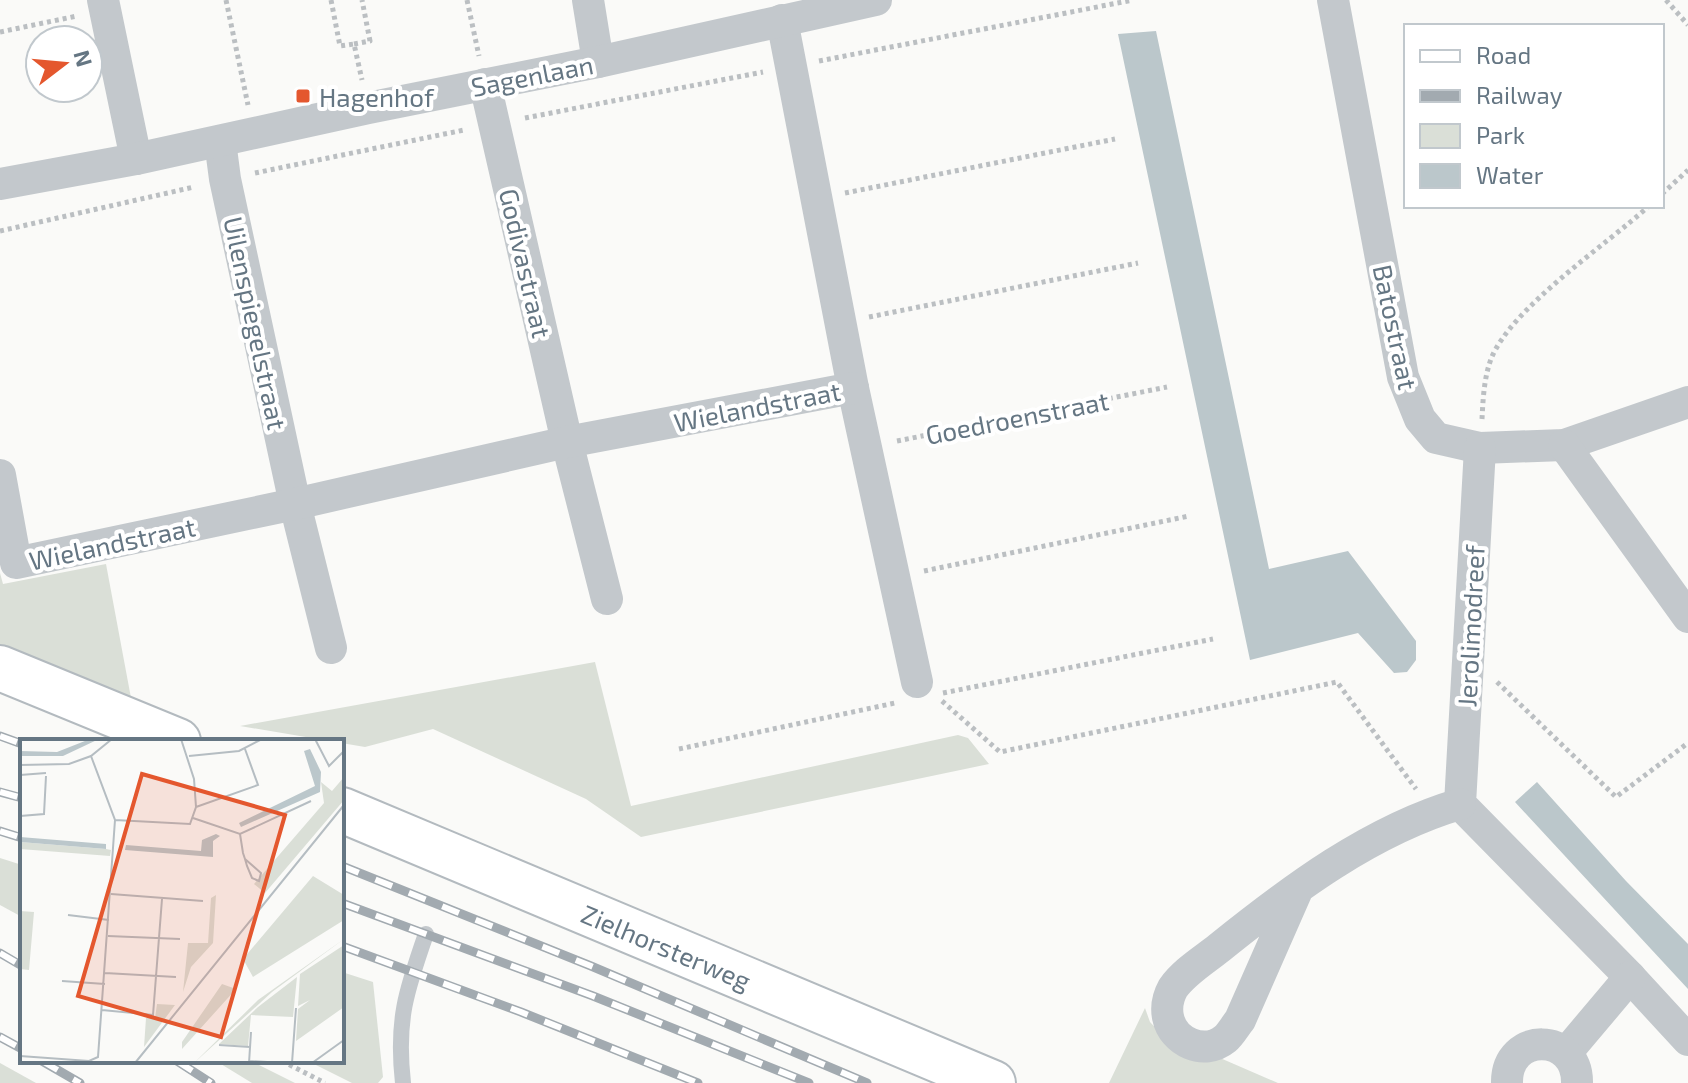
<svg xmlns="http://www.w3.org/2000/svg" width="1688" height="1083" font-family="'Exo 2',sans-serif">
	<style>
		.green { fill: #dadfd7 }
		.water { fill: #bbc7cb }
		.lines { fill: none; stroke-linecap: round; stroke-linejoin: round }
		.secondary-casing { stroke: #b3babf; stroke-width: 48 }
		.path { stroke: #bbbfc2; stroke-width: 5; stroke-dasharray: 4 4; stroke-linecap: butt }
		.lane { stroke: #c3c8cc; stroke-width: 16 }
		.street { stroke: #c3c8cc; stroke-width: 32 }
		.secondary { stroke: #fff; stroke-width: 44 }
		.rail-casing { stroke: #a2aab0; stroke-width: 9 }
		.rail { stroke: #fff; stroke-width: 6; stroke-dasharray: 18; stroke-linecap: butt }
		.poi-dot { fill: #e4572e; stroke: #fff; stroke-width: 3 }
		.labels { text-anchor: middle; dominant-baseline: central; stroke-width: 8; stroke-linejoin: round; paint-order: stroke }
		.street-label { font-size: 26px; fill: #657683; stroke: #fff }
		.poi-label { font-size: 26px; fill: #657683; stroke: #fff; text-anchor: start }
		.inset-road { fill: none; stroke: #b5bdc2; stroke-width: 2 }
		.view { fill: #e4572e; fill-opacity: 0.15; stroke: #e4572e; stroke-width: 4 }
		.inset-edge { fill: none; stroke: #657683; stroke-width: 4 }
	</style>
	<rect width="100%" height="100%" fill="#fafaf8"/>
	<g class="green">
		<polygon points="106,564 131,698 0,646 0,573 3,584"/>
		<polygon points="595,662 631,806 958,735 968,738 989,764 641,837 586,799 433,729 365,747 240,726"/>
		<polygon points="0,858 22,865 22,917 0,905"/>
		<polygon points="342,972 373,982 383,1077 378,1083 352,1083 308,1061 342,1061"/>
		<polygon points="1145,1008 1150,1022 1167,1040 1204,1051 1278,1083 1109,1083"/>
		<polygon points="216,1061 251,1061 295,1083 252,1083"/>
		<polygon points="0,1063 36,1083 0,1083"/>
	</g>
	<g class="water">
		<polygon points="1156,31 1269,569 1348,551 1416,641 1416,660 1407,672 1394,673 1358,633 1250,660 1118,34"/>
		<polygon points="1537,782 1626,881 1688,944 1688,989 1515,802"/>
	</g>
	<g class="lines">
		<defs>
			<g id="secondary">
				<polyline points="0,668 178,741"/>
				<path id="s1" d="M342,810L993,1083"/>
			</g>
		</defs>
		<use href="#secondary" class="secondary-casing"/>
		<g class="path">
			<polyline points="226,0 248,105"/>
			<polyline points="331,0 340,46 354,44 362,80"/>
			<polyline points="467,0 479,56"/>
			<polyline points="1666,0 1688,25"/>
			<polyline points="0,32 77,16"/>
			<polyline points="354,44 370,41 362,0"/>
			<polyline points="819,61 1133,0"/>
			<polyline points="525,118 763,72"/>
			<polyline points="255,173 464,130"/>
			<polyline points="845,193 1115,139"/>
			<polyline points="1662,194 1688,170"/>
			<polyline points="0,231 194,187"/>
			<polyline points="869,317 1138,263"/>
			<path d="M1482,419C1483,399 1484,378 1491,359C1511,308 1606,245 1649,206"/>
			<polyline points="897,441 1167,387"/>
			<polyline points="924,571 1189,516"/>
			<polyline points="1497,682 1616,797 1688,743"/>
			<polyline points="943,693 1213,639"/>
			<polyline points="942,701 1000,752 1337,682 1416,789"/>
			<polyline points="679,749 895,703"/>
			<polyline points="282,1061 325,1083"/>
		</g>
		<path class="lane" d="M403,1083C396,1021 406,991 426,934"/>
		<g class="street">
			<polyline points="103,0 136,159"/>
			<polyline points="588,0 598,62"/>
			<polyline points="1333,0 1403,377 1420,419 1436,438 1480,448 1564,445 1688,402"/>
			<polyline points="782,20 853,388 917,682"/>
			<polyline points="485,84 567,442 607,599"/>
			<polyline points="220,141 225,179 295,504 331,648"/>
			<polyline points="0,184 136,159 368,108 598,62 876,0"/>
			<polyline points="1564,445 1688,617"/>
			<polyline points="1480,448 1460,804 1630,977 1688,1040"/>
			<polyline points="0,475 16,563 295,504 567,442 853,388"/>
			<path d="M1298,888L1240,1020C1235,1026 1231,1034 1225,1039C1204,1056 1173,1042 1168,1017C1166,1007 1168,997 1173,988C1184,972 1204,960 1219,948C1291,890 1371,830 1460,804"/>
			<polyline points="1566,1053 1630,977"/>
			<path d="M1507,1083C1506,1031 1578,1032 1577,1083"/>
		</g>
		<use href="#secondary" class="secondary"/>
		<defs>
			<g id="rail">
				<polyline points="0,736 22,744"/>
				<polyline points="0,792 22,798"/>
				<polyline points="0,831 22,838"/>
				<polyline points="342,866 591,966 867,1083"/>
				<polyline points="342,903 593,996 809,1083"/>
				<polyline points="342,946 521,1012 698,1083"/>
				<polyline points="0,953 22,966"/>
				<polyline points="0,1037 22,1049"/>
				<polyline points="42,1061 80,1083"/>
				<polyline points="177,1061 211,1083"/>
			</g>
		</defs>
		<use href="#rail" class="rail-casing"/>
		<use href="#rail" class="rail"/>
	</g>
	<rect class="poi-dot" x="295" y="88" width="16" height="16" rx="4"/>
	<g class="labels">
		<g class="street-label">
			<text transform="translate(532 75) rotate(-11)">Sagenlaan</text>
			<text transform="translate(526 263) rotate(77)">Godivastraat</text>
			<text transform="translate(256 323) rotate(78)">Uilenspiegelstraat</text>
			<text transform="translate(1396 327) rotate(78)">Batostraat</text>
			<text transform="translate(757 406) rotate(-11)">Wielandstraat</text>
			<text transform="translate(1017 417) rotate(-11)">Goedroenstraat</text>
			<text transform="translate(112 543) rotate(-12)">Wielandstraat</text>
			<text transform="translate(1470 626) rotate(-87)">Jerolimodreef</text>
			<text stroke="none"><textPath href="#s1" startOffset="352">Zielhorsterweg</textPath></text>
		</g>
		<g class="poi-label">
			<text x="319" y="96">Hagenhof</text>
		</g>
	</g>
	<g transform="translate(20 739)">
		<rect width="324" height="324" fill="#fafaf8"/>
		<path d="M324,38V61L245,154L234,145L304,64L301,43L312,52ZM0,103L86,110L91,111L90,117L0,110ZM293,137L324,156V181L233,238L223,220ZM196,156L193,204L171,228L163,253L168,204H188L191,159ZM0,172L14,173L9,231L0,230ZM324,200L252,253L174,324L238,261ZM324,206V268L276,302L278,270L290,261L278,267L280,235ZM277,238L273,278L231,276L228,307L199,305L238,268ZM202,245L216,250L162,310V303ZM137,265L155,266L124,308L126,279H135Z" fill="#dadfd7"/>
		<path d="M70,0H79L43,17H0V12L37,13ZM290,10L301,33L300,53L221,88L219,84L295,47L284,12ZM196,95L200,97L193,102V118L105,111L106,106L181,112L182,101ZM0,98L86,105V110L0,103Z" fill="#bbc7cb"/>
		<path class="inset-road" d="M295,0L309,27L324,12M169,17L219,12L242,0M0,26L49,25L71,17L92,0M0,36L26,34M176,68L238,46L225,10M0,77L24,75L26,37M173,79L220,95L291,62M95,81L170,85L176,68L174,40L161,0M220,95L223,114L225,120L227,127L232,139L239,142L241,134L225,120M91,155L183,162M48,176L89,181M88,197L160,200M85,234L156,238M42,242L85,245M82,271L133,276L142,160M199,306L230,308M0,317L69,322L78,318L95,81L71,17M229,322L265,324M115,324L324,66M229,324L231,293M272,324L276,269M292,324L324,301"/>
		<path class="view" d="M122,35L265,76L201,298L58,257Z"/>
		<rect width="324" height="324" class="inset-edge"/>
	</g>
	<rect x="1404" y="24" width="260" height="184" fill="#ffffff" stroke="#c1c8cd" stroke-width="2"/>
	<rect x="1420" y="50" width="40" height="12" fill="#ffffff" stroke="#c1c8cd" stroke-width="2"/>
	<text x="1476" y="64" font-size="24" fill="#657683">Road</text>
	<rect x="1420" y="90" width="40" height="12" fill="#a2aab0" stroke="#c1c8cd" stroke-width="2"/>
	<text x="1476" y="104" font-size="24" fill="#657683">Railway</text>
	<rect x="1420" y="124" width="40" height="24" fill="#dadfd7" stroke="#c1c8cd" stroke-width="2"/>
	<text x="1476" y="144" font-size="24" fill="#657683">Park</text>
	<rect x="1420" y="164" width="40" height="24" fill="#bbc7cb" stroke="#c1c8cd" stroke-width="2"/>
	<text x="1476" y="184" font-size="24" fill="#657683">Water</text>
	<g transform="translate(64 64) rotate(74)"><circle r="38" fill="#ffffff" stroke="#c1c8cd" stroke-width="2"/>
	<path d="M0-6L14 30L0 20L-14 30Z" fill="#e4572e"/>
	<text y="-12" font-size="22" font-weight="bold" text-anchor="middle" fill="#657683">N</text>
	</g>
</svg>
